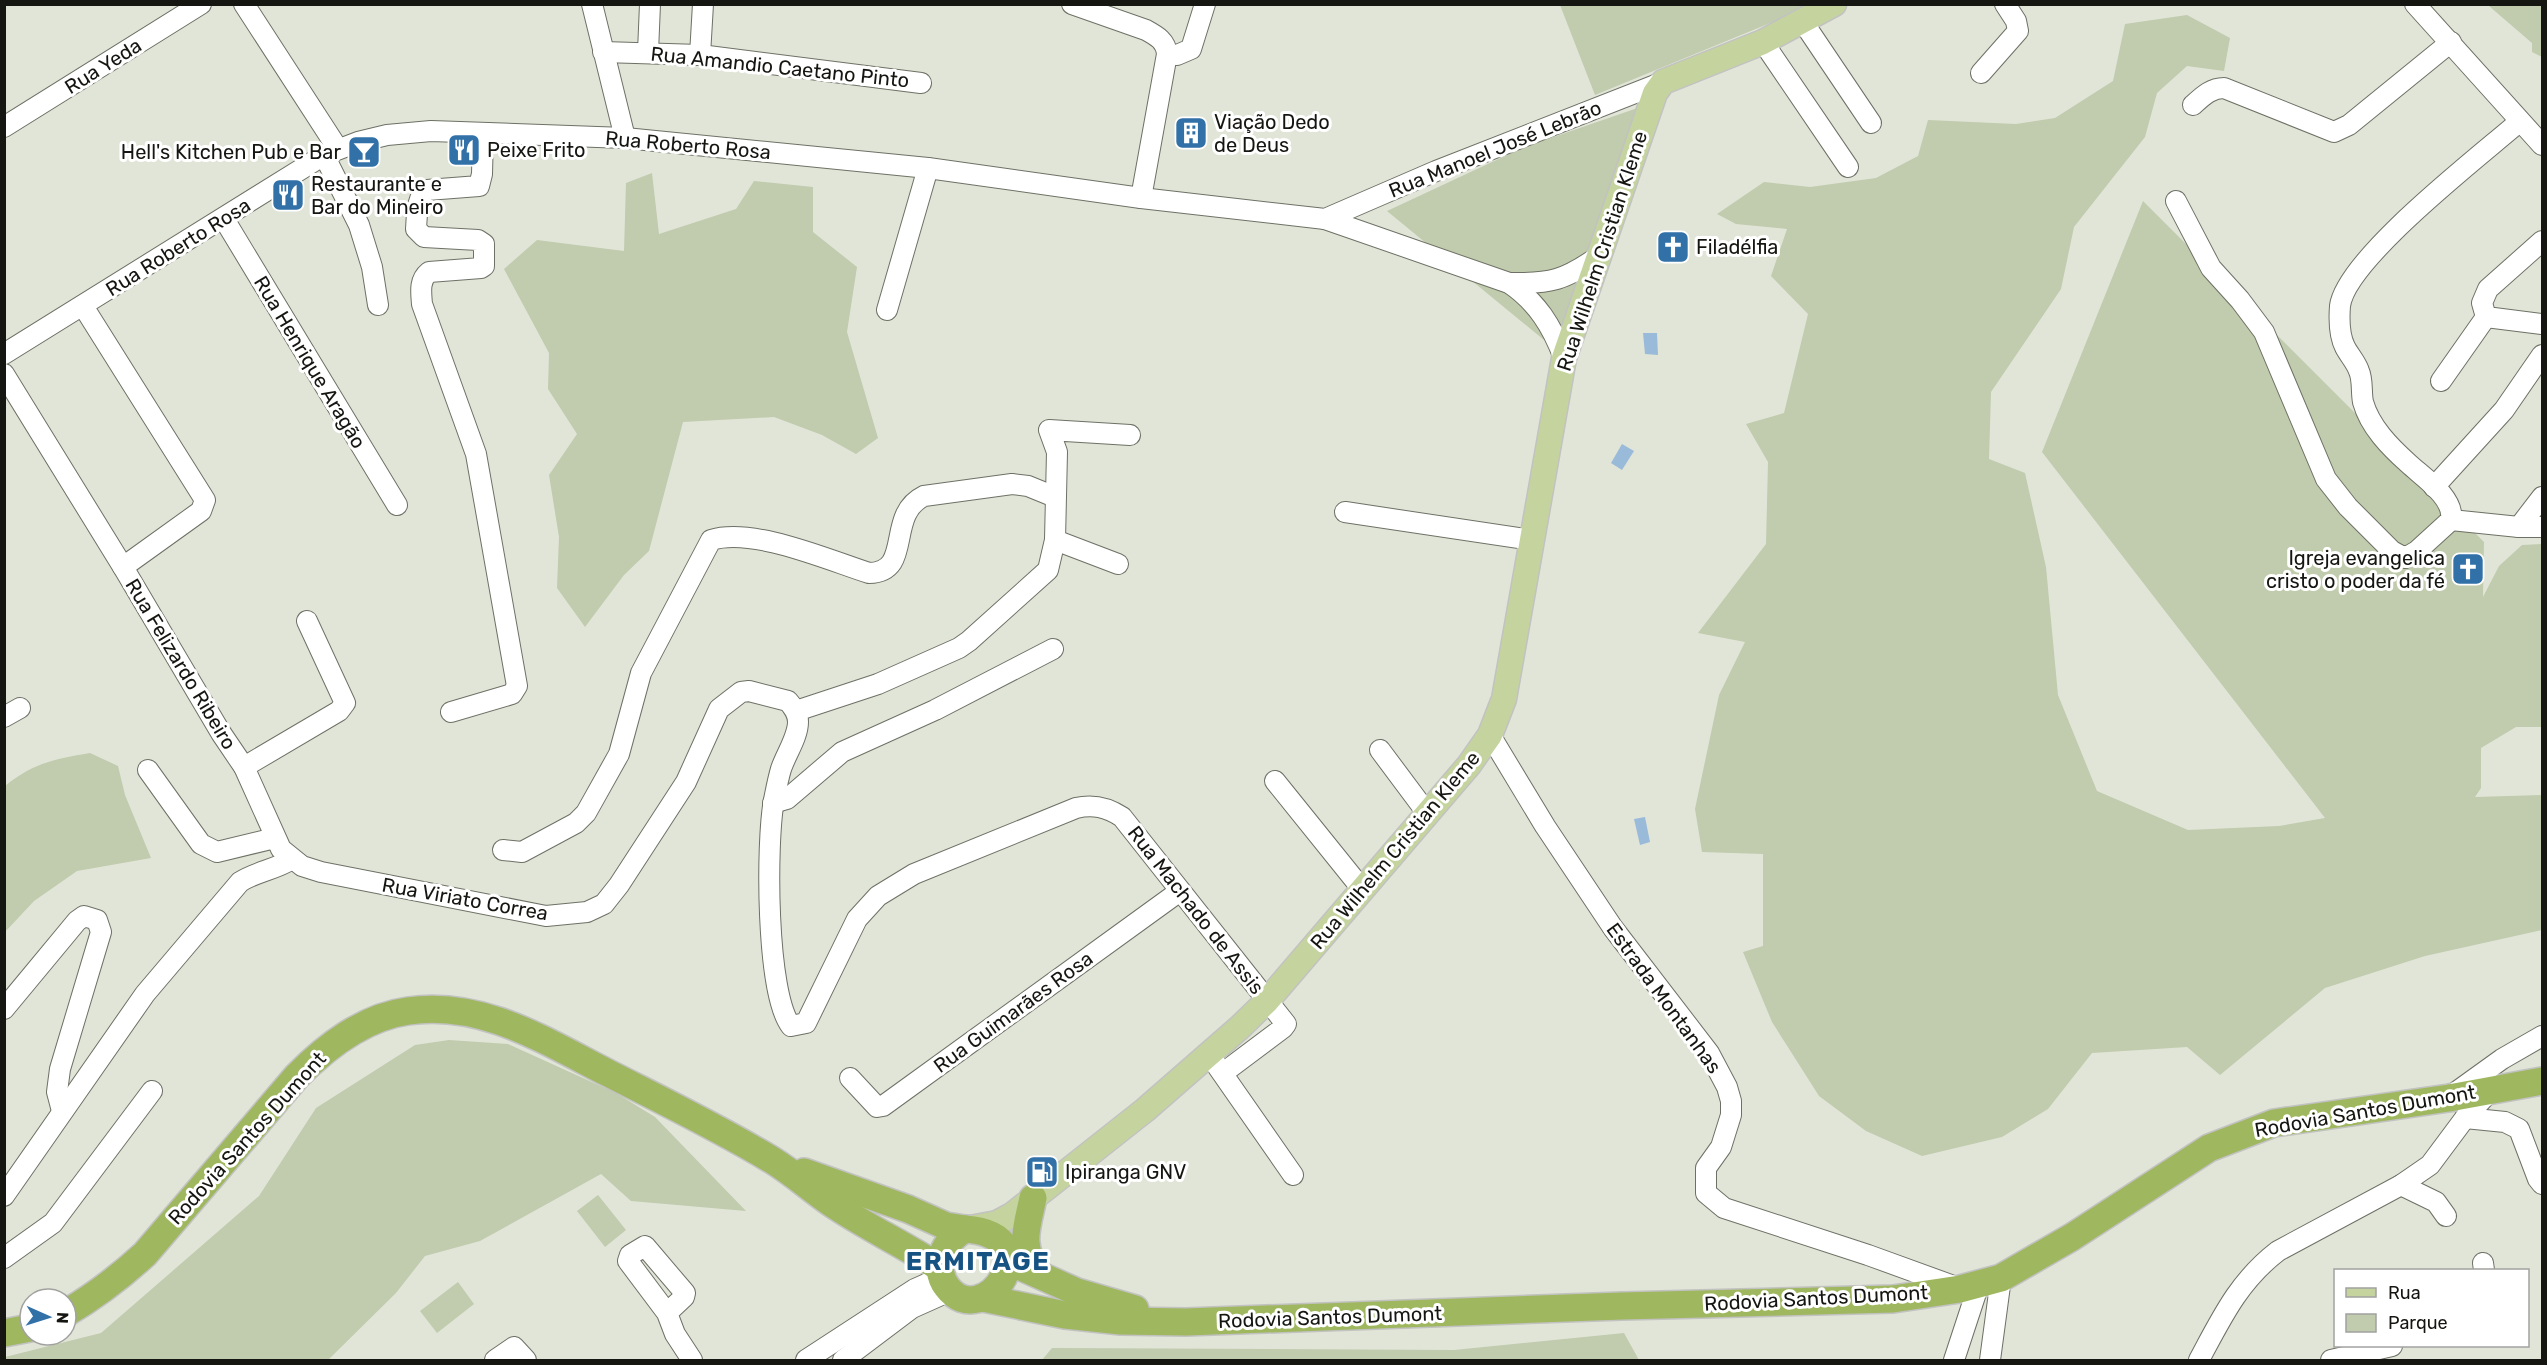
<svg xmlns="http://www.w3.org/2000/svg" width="2547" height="1365" font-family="Rubik,sans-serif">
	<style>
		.green { fill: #c1cbad }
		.water { fill: #9abad9 }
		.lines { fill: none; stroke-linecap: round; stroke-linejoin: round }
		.minor-casing { stroke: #6d7165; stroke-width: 22 }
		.major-casing { stroke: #c2c2c1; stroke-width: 27 }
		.highway-casing { stroke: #c2c2c1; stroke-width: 30 }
		.minor { stroke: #fff; stroke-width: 20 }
		.major { stroke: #c5d49f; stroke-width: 24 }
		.highway { stroke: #9fb75f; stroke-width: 27 }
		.labels { text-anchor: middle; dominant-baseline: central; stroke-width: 6; stroke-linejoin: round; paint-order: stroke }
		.street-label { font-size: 20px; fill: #151611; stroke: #fff }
		.poi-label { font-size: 20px; fill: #151611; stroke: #fff; text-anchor: start }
		.district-label { font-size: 26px; font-weight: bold; letter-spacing: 1.5px; fill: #165383; stroke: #fff }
	</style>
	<rect width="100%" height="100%" fill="#e1e5d8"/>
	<g class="green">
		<polygon points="1560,5 1814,5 1595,95"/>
		<polygon points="2526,5 2542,5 2542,57 2532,52 2532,43 2489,6"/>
		<polygon points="2187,15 2230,38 2224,71 2187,66 2157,93 2145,137 2074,227 2061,289 1991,392 1989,459 2025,473 2046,567 2058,695 2097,791 2188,830 2279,826 2325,818 2042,452 2143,201 2484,542 2483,597 2499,566 2522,545 2542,544 2542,727 2516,727 2481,748 2481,788 2475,797 2542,795 2542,930 2425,956 2325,988 2220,1075 2187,1047 2092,1053 2048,1109 2002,1137 1922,1156 1866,1131 1819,1096 1772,1022 1743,952 1763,946 1763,854 1702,852 1695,809 1719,695 1745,642 1698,633 1766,544 1768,462 1746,424 1784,413 1808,314 1771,276 1787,229 1736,224 1717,214 1764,182 1810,187 1876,178 1918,156 1928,120 2016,124 2055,118 2113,81 2125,24"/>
		<polygon points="1652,103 1572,363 1387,211 1522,148"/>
		<polygon points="652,173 659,234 736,209 754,181 813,187 813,232 857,267 847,332 878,438 856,454 822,435 774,417 683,422 649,551 624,575 585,627 557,588 559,537 549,475 577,434 548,389 549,353 504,269 537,240 624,251 626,183"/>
		<path d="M90,753L118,766L125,795L151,858L77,871L34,901L5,932V786C33,763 55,759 90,753Z"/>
		<polygon points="449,1040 508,1044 616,1093 655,1117 746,1211 631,1201 601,1174 480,1241 425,1256 396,1293 328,1360 5,1360 5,1357 101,1333 259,1196 316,1108 415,1045"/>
		<polygon points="598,1195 626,1230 605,1247 577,1211"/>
		<polygon points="458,1282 474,1304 437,1333 420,1311"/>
		<polygon points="1624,1333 1639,1360 1042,1360 1052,1348 1454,1350"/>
	</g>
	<g class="water">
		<polygon points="1643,333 1657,333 1658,355 1645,354"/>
		<polygon points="1622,444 1634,451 1622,470 1611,463"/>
		<polygon points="1645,817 1650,842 1640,845 1634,819"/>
	</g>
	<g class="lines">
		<defs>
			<g id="minor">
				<polyline points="244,4 338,149"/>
				<polyline points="592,4 625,138"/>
				<path d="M1072,4L1146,30C1157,36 1166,41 1167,54L1141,198"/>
				<polyline points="2415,4 2542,145"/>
				<polyline points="1803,22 1871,123"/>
				<polyline points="1763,42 1848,167"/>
				<polyline points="603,52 700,55 921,83"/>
				<polyline points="648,52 650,4"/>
				<polyline points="1167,54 1177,55 1191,49 1205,4"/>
				<polyline points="700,55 703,4"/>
				<polyline points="1981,73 2018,31 2016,21 2005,4"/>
				<path d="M2193,105C2203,96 2211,88 2224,88L2334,132L2349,125L2451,42"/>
				<polyline points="4,127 201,4"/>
				<polyline points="324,155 359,225 372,267 378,305"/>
				<path d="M2176,201L2211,268L2240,300L2264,332L2326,479L2348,507L2392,551L2405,558L2417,551L2451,520C2455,498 2423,477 2409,464C2390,447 2370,427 2363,402C2361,392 2363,380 2359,371C2356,362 2349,355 2345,347C2339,335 2339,319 2340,306C2346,259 2480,156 2519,122"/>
				<polyline points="224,219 397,505"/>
				<path d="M1325,219L1509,283C1537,302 1552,326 1564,358"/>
				<polyline points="2542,241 2488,289 2482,303 2486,317 2542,324"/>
				<path d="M1509,283C1551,284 1565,280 1599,256"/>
				<path d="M83,306L205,500L201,511L123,567L221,733L244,767L281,849L302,866L321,872L546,916L587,912L604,904L619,885L686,782L719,709L741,692L749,691L788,701C793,707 798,713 798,722C798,737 786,754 781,769C778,779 776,790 774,800C766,843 766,994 791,1026L806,1023L857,919L878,896L914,874L1076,808C1093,804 1107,807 1122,817L1286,1024L1283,1028L1223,1073"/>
				<polyline points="887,310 928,168"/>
				<polyline points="4,354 324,155 358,142 387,135 431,131 625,138 928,168 1141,198 1325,219 1436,171 1663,82"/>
				<polyline points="4,374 123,567"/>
				<polyline points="2441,381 2486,317"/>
				<polyline points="2434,487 2504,410 2542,355"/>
				<polyline points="1345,512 1532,540"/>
				<polyline points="2451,520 2519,527 2542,527"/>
				<polyline points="2519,527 2542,497"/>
				<polyline points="1055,540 1118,564"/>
				<polyline points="796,711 878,684 959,648 969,641 1048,570 1055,540 1057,452 1049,430 1130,435"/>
				<path d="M451,712L512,694L517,686L476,454L422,304C421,292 419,280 429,272L481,268L484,266V244L478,240L424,237L416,229C417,217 416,197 427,190L479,186L482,174L483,133"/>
				<polyline points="4,717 20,708"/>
				<polyline points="1490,735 1545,826 1613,928 1709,1053 1727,1087 1731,1101 1731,1115 1721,1147 1706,1168 1706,1193 1724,1208 1868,1255 1959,1288"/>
				<polyline points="1380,750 1427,813"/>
				<polyline points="244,767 339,711 345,703 307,621"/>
				<polyline points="148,770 201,844 217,852 275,838"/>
				<polyline points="1275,781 1362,889"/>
				<polyline points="773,803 787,799 842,752 935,710 1053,649"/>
				<path d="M503,850L522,852L576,823L586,813L619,754L641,673L711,540C753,527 828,560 869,573C914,572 885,515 924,496L1012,484L1028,486L1055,497"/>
				<polyline points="4,1009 77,921 84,916 97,920 101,932 60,1069 57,1092 62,1111"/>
				<polyline points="1215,1063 1293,1175"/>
				<polyline points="850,1078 877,1107 883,1106 1180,891"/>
				<polyline points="2452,1095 2502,1059 2542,1036"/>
				<polyline points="2465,1118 2505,1122 2519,1129 2538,1179 2542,1184"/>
				<polyline points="2401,1185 2436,1202 2446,1216"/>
				<path d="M4,1196L145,994L240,882C257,871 275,870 292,859"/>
				<polyline points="4,1258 53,1223 152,1091"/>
				<polyline points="2483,1263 2484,1270"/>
				<polyline points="667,1313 684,1297 685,1293 645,1246 630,1255 628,1261 667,1313 675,1334 692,1360"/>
				<polyline points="495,1360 514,1347 526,1360"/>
				<polyline points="806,1360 915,1289 942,1277"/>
				<polyline points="843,1360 912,1308 950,1291"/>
				<polyline points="1954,1360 1979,1284"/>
				<polyline points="1990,1360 2001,1278"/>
				<path d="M2199,1360C2222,1317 2239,1281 2278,1251L2401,1185L2430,1165L2465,1118L2493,1088"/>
				<polyline points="2331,1360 2392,1346"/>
			</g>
			<polyline id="major" points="965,1229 997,1223 1012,1215 1145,1110 1239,1028 1267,1001 1469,765 1490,735 1504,699 1564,358 1655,93 1663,82 1763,42 1834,4"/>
			<g id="highway">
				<polyline points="804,1172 908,1209 946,1226 965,1229"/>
				<path d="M1033,1198C1026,1231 1019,1244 1038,1274"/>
				<path d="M965,1229C1054,1235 983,1335 947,1287C931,1266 945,1240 965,1229Z"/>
				<polyline points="1008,1261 1077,1292 1135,1309"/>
				<polyline points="983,1298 1065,1315 1121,1321 1186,1322 1622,1306 1893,1299 1960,1289 2001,1278 2072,1237 2209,1148 2274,1123 2449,1098 2542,1081"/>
				<path d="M66,1313C95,1296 120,1277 145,1254L297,1076C327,1046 364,1017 408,1011C482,1000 545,1041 608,1073C663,1101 719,1128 772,1160C793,1173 811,1189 831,1203C866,1227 905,1245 940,1268"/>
				<polyline points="4,1333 30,1328"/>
			</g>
		</defs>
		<use href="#minor" class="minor-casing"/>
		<use href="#major" class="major-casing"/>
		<use href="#highway" class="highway-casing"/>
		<use href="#minor" class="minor"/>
		<use href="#major" class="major"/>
		<use href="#highway" class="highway"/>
	</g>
	<defs>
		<symbol id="building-square" viewBox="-11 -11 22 22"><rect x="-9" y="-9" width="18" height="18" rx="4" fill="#3171a8" stroke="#fff"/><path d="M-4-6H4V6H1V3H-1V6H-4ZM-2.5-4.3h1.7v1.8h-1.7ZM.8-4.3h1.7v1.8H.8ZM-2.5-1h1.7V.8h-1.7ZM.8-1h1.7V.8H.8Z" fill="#fff"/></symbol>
		<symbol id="restaurant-square" viewBox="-11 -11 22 22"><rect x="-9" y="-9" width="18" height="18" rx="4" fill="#3171a8" stroke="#fff"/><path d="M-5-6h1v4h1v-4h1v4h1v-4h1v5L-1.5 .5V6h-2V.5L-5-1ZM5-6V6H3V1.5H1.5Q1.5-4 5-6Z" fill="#fff"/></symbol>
		<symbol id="bar-square" viewBox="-11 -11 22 22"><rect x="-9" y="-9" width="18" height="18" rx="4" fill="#3171a8" stroke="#fff"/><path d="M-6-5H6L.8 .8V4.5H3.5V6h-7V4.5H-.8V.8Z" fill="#fff"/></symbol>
		<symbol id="church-square" viewBox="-11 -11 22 22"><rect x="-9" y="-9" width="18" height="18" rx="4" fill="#3171a8" stroke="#fff"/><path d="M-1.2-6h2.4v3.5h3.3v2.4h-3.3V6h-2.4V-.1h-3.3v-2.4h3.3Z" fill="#fff"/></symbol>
		<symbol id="fuel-square" viewBox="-11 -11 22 22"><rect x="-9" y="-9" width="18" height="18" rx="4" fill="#3171a8" stroke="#fff"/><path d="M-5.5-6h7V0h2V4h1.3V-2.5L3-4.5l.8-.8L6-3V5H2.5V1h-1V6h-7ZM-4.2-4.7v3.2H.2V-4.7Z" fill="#fff"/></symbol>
	</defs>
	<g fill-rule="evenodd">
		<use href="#building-square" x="1172" y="114" width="38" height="38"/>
		<use href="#restaurant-square" x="445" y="131" width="38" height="38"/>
		<use href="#bar-square" x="345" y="133" width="38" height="38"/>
		<use href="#restaurant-square" x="269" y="176" width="38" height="38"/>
		<use href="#church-square" x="1654" y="228" width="38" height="38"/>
		<use href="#church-square" x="2449" y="550" width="38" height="38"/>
		<use href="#fuel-square" x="1023" y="1153" width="38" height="38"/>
	</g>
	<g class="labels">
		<g class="street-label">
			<text transform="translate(103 66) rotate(-32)">Rua Yeda</text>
			<text transform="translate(780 67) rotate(6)">Rua Amandio Caetano Pinto</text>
			<text transform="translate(688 145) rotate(5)">Rua Roberto Rosa</text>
			<text transform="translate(1495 149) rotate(-22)">Rua Manoel José Lebrão</text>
			<text transform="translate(178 247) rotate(-32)">Rua Roberto Rosa</text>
			<text transform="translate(1602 251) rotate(-72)">Rua Wilhelm Cristian Kleme</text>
			<text transform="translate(310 362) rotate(59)">Rua Henrique Aragão</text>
			<text transform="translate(181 664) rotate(59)">Rua Felizardo Ribeiro</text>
			<text transform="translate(1395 850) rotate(-50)">Rua Wilhelm Cristian Kleme</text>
			<text transform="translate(465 899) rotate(10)">Rua Viriato Correa</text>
			<text transform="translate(1196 910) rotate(52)">Rua Machado de Assis</text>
			<text transform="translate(1664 998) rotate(54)">Estrada Montanhas</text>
			<text transform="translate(1013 1012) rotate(-36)">Rua Guimarães Rosa</text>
			<text transform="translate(2365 1111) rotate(-10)">Rodovia Santos Dumont</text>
			<text transform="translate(247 1138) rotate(-48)">Rodovia Santos Dumont</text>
			<text transform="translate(1816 1298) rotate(-3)">Rodovia Santos Dumont</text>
			<text transform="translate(1330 1317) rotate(-2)">Rodovia Santos Dumont</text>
		</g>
		<g class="poi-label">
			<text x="1214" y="122">Viação Dedo<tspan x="1214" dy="23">de Deus</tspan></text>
			<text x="487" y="150">Peixe Frito</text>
			<text x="341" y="152" text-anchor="end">Hell's Kitchen Pub e Bar</text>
			<text x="311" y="184">Restaurante e<tspan x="311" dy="23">Bar do Mineiro</tspan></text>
			<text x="1696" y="247">Filadélfia</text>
			<text x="2445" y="558" text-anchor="end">Igreja evangelica<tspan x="2445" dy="23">cristo o poder da fé</tspan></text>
			<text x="1065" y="1172">Ipiranga GNV</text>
		</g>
		<g class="district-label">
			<text x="978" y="1261">ERMITAGE</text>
		</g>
	</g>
	<rect width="2547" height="1365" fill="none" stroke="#151611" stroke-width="12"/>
	<rect x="2334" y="1269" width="195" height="78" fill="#ffffff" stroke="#a1a2a0" stroke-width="1.5"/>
	<rect x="2346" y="1288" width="30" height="9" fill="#c5d49f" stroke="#a1a2a0" stroke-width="1.5"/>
	<text x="2388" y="1299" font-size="18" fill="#151611">Rua</text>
	<rect x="2346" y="1314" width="30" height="18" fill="#c1cbad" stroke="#a1a2a0" stroke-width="1.5"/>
	<text x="2388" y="1329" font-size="18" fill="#151611">Parque</text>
	<g transform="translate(48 1317) rotate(93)"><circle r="28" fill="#ffffff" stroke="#a1a2a0" stroke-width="1.5"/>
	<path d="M0-4.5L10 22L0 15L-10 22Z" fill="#3171a8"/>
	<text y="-9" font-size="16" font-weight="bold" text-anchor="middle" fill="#151611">N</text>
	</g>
</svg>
